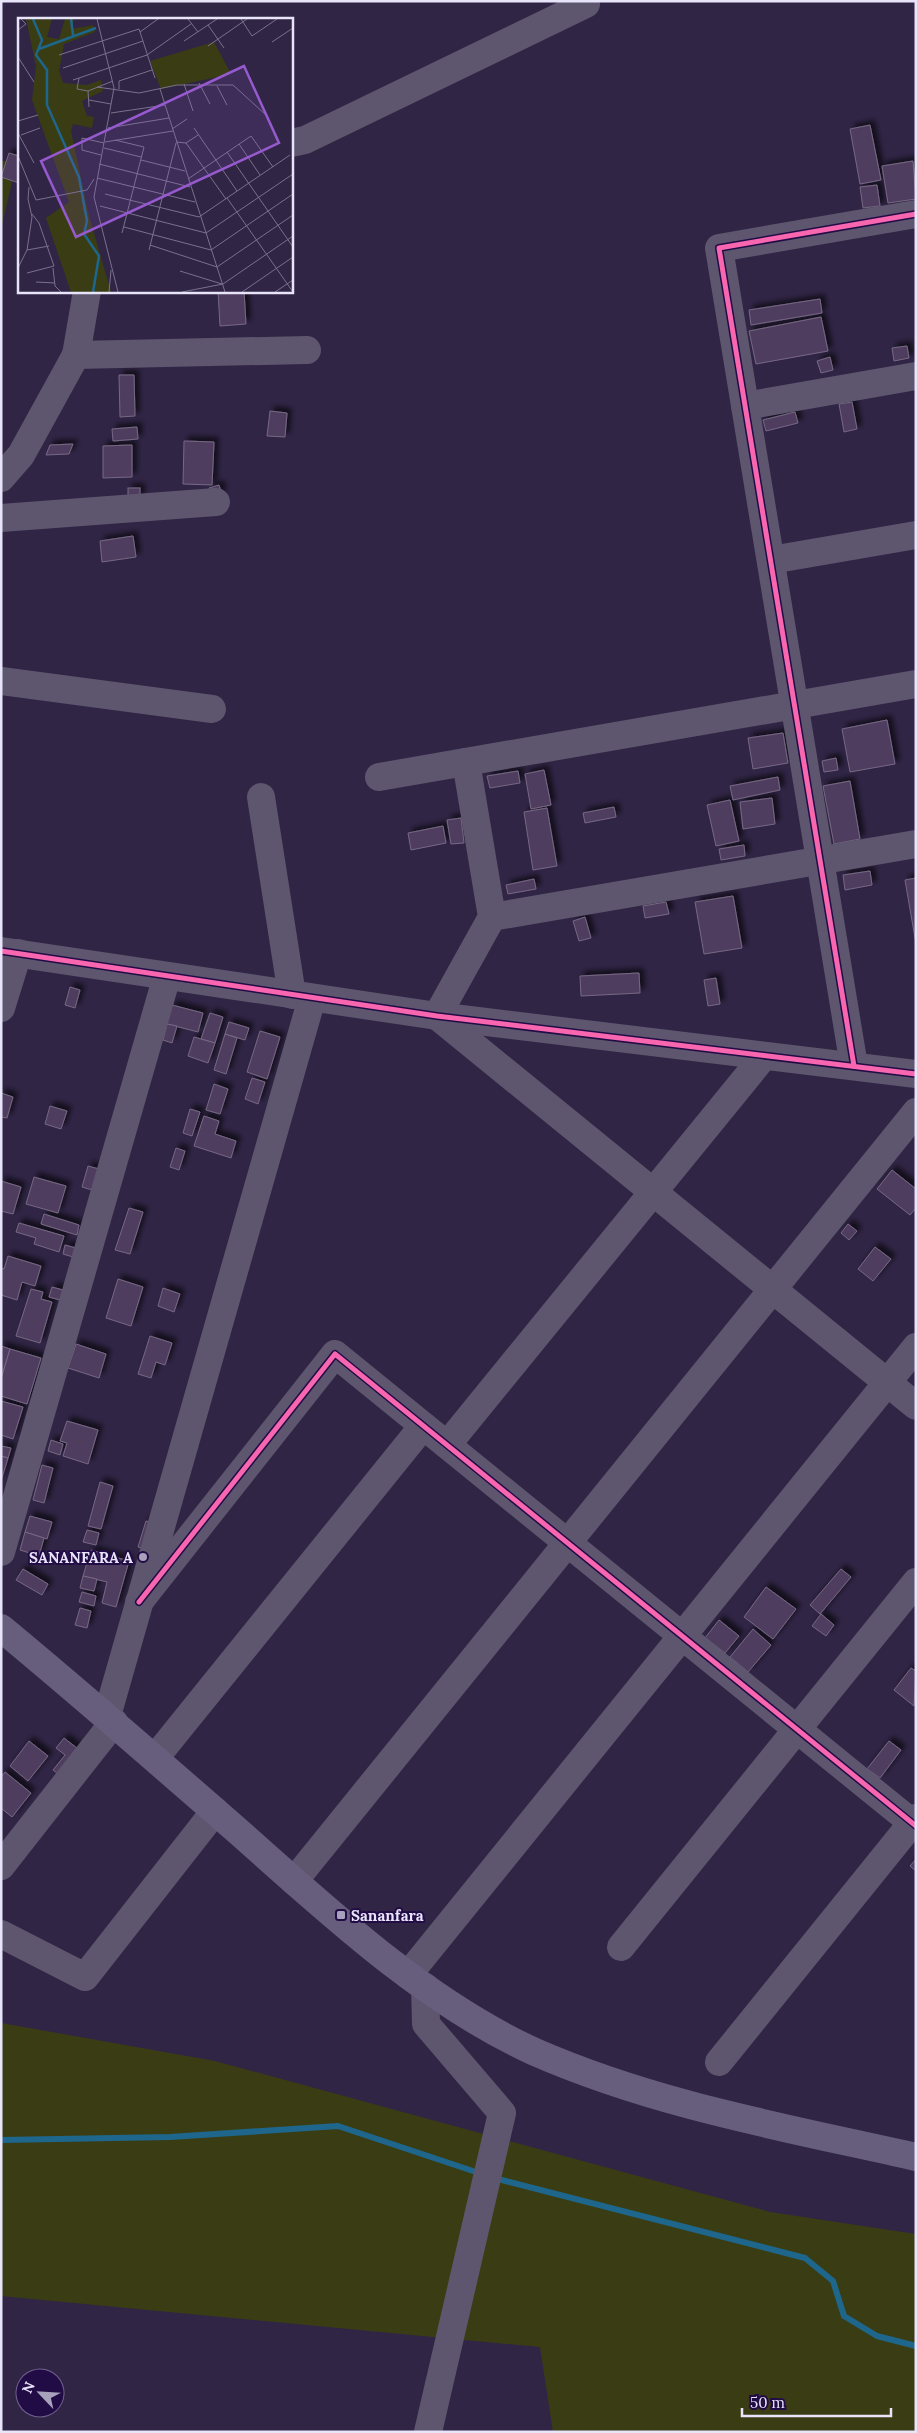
<svg xmlns="http://www.w3.org/2000/svg" width="917" height="2433" font-family="Lora,serif">
	<style>
		.green { fill: #3a3d13 }
		.lines { fill: none; stroke-linecap: round; stroke-linejoin: round }
		.stream { stroke: #1e668c; stroke-width: 6 }
		.building { fill: #503e5f; stroke: #766883; filter: url(#shadow) }
		.minor { stroke: #5d566e; stroke-width: 28 }
		.major { stroke: #675e7d; stroke-width: 28 }
		.cycleway-casing { stroke: #220c46; stroke-width: 8 }
		.cycleway { stroke: #f766af; stroke-width: 5 }
		.poi-dot { fill: #a8a1bb; stroke: #220c46; stroke-width: 2 }
		.labels { text-anchor: middle; dominant-baseline: central; stroke-width: 4; stroke-linejoin: round; paint-order: stroke }
		.poi-label { font-size: 15px; font-weight: bold; fill: #e8e4fa; stroke: #220c46; text-anchor: end }
		.inset-river { fill: none; stroke: #1e668c; stroke-width: 2.5 }
		.inset-road { fill: none; stroke: #7a718d; stroke-width: 1 }
		.view { fill: #965ace; fill-opacity: 0.15; stroke: #965ace; stroke-width: 2.5 }
		.inset-edge { fill: none; stroke: #e8e4fa; stroke-width: 2.5 }
	</style>
	<defs>
		<filter id="shadow"><feDropShadow dx="4.5" dy="-4.5" stdDeviation="2.5" flood-color="#0009"/></filter>
	</defs>
	<rect width="100%" height="100%" fill="#302545"/>
	<g class="green">
		<polygon points="1,161 17,161 1,229"/>
		<polygon points="1,2023 215,2061 770,2212 916,2234 916,2432 553,2432 540,2347 1,2296"/>
	</g>
	<g class="lines">
		<g class="stream">
			<polyline points="1,2140 170,2137 338,2126 482,2174"/>
			<polyline points="494,2178 805,2258 833,2281 844,2316 877,2336 916,2346"/>
		</g>
	</g>
	<g class="building">
		<polygon points="870,125 881,180 860,184 850,129"/>
		<polygon points="9,153 19,156 19,183 1,177"/>
		<polygon points="913,161 916,199 888,203 882,166"/>
		<polygon points="877,185 880,206 863,208 860,187"/>
		<polygon points="218,291 244,291 246,324 220,326"/>
		<polygon points="820,299 822,313 751,325 749,310"/>
		<polygon points="821,317 828,351 756,364 749,331"/>
		<polygon points="907,346 909,358 894,361 892,348"/>
		<polygon points="830,357 833,370 821,373 817,361"/>
		<polygon points="119,375 134,375 135,416 120,417"/>
		<polygon points="852,402 857,429 844,432 839,404"/>
		<polygon points="270,411 287,413 285,437 267,436"/>
		<polygon points="795,412 798,423 766,431 763,420"/>
		<polygon points="137,427 138,439 113,441 112,429"/>
		<polygon points="184,441 214,442 212,485 183,484"/>
		<polygon points="73,444 69,454 46,455 50,445"/>
		<polygon points="132,445 132,477 103,478 103,446"/>
		<polygon points="219,485 222,494 212,497 209,488"/>
		<rect x="128" y="488" width="12" height="12"/>
		<polygon points="133,536 136,557 102,562 100,541"/>
		<polygon points="887,720 895,764 850,772 842,729"/>
		<polygon points="783,733 788,763 753,769 748,738"/>
		<polygon points="836,758 838,770 824,772 822,761"/>
		<polygon points="544,770 551,805 531,809 525,774"/>
		<polygon points="518,771 520,783 490,788 487,776"/>
		<polygon points="778,777 780,790 733,800 730,786"/>
		<polygon points="850,781 860,839 834,844 823,786"/>
		<polygon points="772,798 775,824 743,829 740,802"/>
		<polygon points="730,800 739,841 716,846 707,805"/>
		<polygon points="614,807 616,817 585,823 583,813"/>
		<polygon points="547,808 557,866 533,870 524,812"/>
		<polygon points="461,818 464,843 451,844 447,820"/>
		<polygon points="443,826 446,843 411,850 408,833"/>
		<polygon points="744,845 745,856 721,860 719,849"/>
		<polygon points="870,871 872,885 845,890 843,875"/>
		<polygon points="916,878 916,944 905,880"/>
		<polygon points="534,879 536,889 508,894 506,885"/>
		<polygon points="733,896 742,948 704,954 695,902"/>
		<polygon points="666,902 669,914 645,918 643,906"/>
		<polygon points="585,917 591,938 579,941 573,921"/>
		<polygon points="639,973 640,993 581,996 580,976"/>
		<polygon points="716,978 720,1004 708,1006 704,980"/>
		<polygon points="70,987 80,990 75,1008 65,1005"/>
		<polygon points="172,1005 203,1013 198,1032 167,1024"/>
		<polygon points="210,1013 223,1017 215,1043 201,1039"/>
		<polygon points="229,1022 249,1028 245,1040 225,1034"/>
		<polygon points="167,1024 177,1026 172,1043 163,1040"/>
		<polygon points="260,1031 280,1037 267,1079 247,1072"/>
		<polygon points="225,1034 237,1038 226,1074 214,1070"/>
		<polygon points="194,1037 215,1043 208,1063 188,1056"/>
		<polygon points="252,1078 265,1082 258,1104 245,1099"/>
		<polygon points="214,1084 228,1089 220,1114 206,1110"/>
		<polygon points="1,1093 13,1097 7,1118 1,1117"/>
		<polygon points="50,1106 67,1111 61,1129 45,1124"/>
		<polygon points="190,1109 200,1112 192,1136 183,1133"/>
		<polygon points="204,1116 219,1121 215,1134 236,1141 231,1158 194,1146"/>
		<polygon points="176,1148 185,1151 179,1170 170,1167"/>
		<polygon points="88,1166 99,1169 92,1190 82,1187"/>
		<polygon points="892,1170 916,1189 916,1208 910,1215 877,1189"/>
		<polygon points="34,1177 66,1186 58,1213 26,1204"/>
		<polygon points="1,1181 21,1187 13,1214 1,1211"/>
		<polygon points="129,1208 143,1212 130,1254 115,1250"/>
		<polygon points="44,1214 79,1225 77,1235 41,1224"/>
		<polygon points="19,1223 64,1236 59,1252 34,1244 36,1238 16,1232"/>
		<polygon points="848,1224 857,1231 849,1240 841,1233"/>
		<polygon points="65,1245 76,1248 73,1257 63,1254"/>
		<polygon points="875,1247 891,1259 873,1281 858,1269"/>
		<polygon points="8,1256 41,1266 35,1286 22,1282 17,1300 1,1295 1,1268 4,1269"/>
		<polygon points="118,1279 143,1287 131,1326 106,1318"/>
		<polygon points="52,1287 63,1290 60,1300 49,1297"/>
		<polygon points="163,1288 180,1294 174,1312 158,1306"/>
		<polygon points="31,1289 43,1292 41,1299 52,1302 40,1343 16,1336"/>
		<polygon points="150,1336 172,1343 165,1365 156,1362 151,1378 138,1374"/>
		<polygon points="76,1344 106,1354 99,1378 68,1368"/>
		<polygon points="1,1346 10,1349 1,1379"/>
		<polygon points="10,1349 41,1358 27,1404 1,1396 1,1379"/>
		<polygon points="1,1401 23,1407 13,1439 1,1435"/>
		<polygon points="67,1421 98,1430 88,1464 63,1456 67,1443 60,1441"/>
		<polygon points="51,1440 63,1444 60,1455 48,1451"/>
		<polygon points="1,1446 11,1448 8,1458 1,1456"/>
		<polygon points="1,1456 8,1458 1,1481"/>
		<polygon points="42,1465 53,1468 44,1503 33,1500"/>
		<polygon points="100,1482 113,1486 101,1529 88,1526"/>
		<polygon points="30,1516 52,1522 47,1539 25,1532"/>
		<polygon points="146,1521 153,1523 145,1549 138,1547"/>
		<polygon points="87,1530 99,1533 96,1545 83,1542"/>
		<polygon points="25,1532 44,1538 39,1556 20,1550"/>
		<polygon points="91,1550 129,1561 116,1607 102,1603 107,1582 83,1576"/>
		<polygon points="23,1569 48,1584 42,1595 16,1580"/>
		<polygon points="841,1569 851,1577 820,1614 810,1605"/>
		<polygon points="83,1576 97,1579 94,1591 80,1588"/>
		<polygon points="766,1587 796,1609 773,1639 744,1617"/>
		<polygon points="82,1592 96,1596 94,1606 79,1602"/>
		<polygon points="80,1608 91,1611 87,1628 75,1625"/>
		<polygon points="821,1614 834,1625 826,1636 812,1626"/>
		<polygon points="719,1620 739,1636 725,1653 705,1638"/>
		<polygon points="753,1629 771,1645 748,1672 730,1657"/>
		<polygon points="911,1668 916,1671 914,1706 894,1690"/>
		<polygon points="64,1738 82,1752 62,1777 53,1770 65,1755 56,1748"/>
		<polygon points="29,1741 48,1756 28,1781 10,1766"/>
		<polygon points="889,1741 901,1750 880,1778 867,1769"/>
		<polygon points="5,1772 31,1793 12,1817 1,1808 1,1777"/>
		<polygon points="916,1859 916,1871 910,1866"/>
	</g>
	<g class="lines">
		<g class="minor">
			<polyline points="291,143 305,140 586,4"/>
			<polyline points="76,355 307,350"/>
			<polyline points="745,406 916,376"/>
			<polyline points="1,478 21,455 76,355 87,291"/>
			<polyline points="1,518 216,502"/>
			<polyline points="771,560 916,535"/>
			<polyline points="1,681 212,709"/>
			<polyline points="379,777 916,684"/>
			<polyline points="261,797 292,995"/>
			<polyline points="492,917 916,844"/>
			<polyline points="1,951 437,1016 916,1074"/>
			<polyline points="1,1008 18,953"/>
			<polyline points="437,1016 916,1406"/>
			<polyline points="437,1016 492,917 466,762"/>
			<polyline points="854,1066 719,248 916,214"/>
			<polyline points="447,1445 764,1056"/>
			<polyline points="1,1552 167,976"/>
			<polyline points="139,1602 335,1354 916,1826"/>
			<polyline points="107,1716 312,998"/>
			<polyline points="155,1758 423,1426"/>
			<polyline points="1,1866 114,1722"/>
			<polyline points="294,1881 916,1112"/>
			<polyline points="1,1934 85,1977 215,1811"/>
			<polyline points="621,1947 916,1582"/>
			<polyline points="408,1975 916,1347"/>
			<polyline points="425,1987 426,2024 502,2113 428,2432"/>
			<polyline points="719,2062 916,1818"/>
		</g>
		<path class="major" d="M1,1628C82,1695 161,1764 240,1833C329,1912 425,2002 535,2052C656,2105 788,2128 916,2157"/>
		<defs>
			<g id="cycleway">
				<polyline points="1,951 437,1016 916,1074"/>
				<polyline points="854,1066 719,248 916,214"/>
				<polyline points="139,1602 335,1354 916,1826"/>
			</g>
		</defs>
		<use href="#cycleway" class="cycleway-casing"/>
		<use href="#cycleway" class="cycleway"/>
	</g>
	<g class="poi-dot">
		<circle cx="143" cy="1557" r="5"/>
		<rect x="336" y="1910" width="10" height="10" rx="2.5"/>
	</g>
	<g class="labels">
		<g class="poi-label">
			<text x="133" y="1557">SANANFARA A</text>
			<text x="351" y="1915" text-anchor="start">Sananfara</text>
		</g>
	</g>
	<g transform="translate(18 18)">
		<rect width="275" height="275" fill="#302545"/>
		<path d="M8,1H34L29,19L41,21L47,1H56L54,11L75,7L77,14L46,26L41,53L45,65L69,67L83,62L85,73L64,83L69,98L76,99L74,110L55,106L53,113L71,198L93,274H53L28,200L51,184L14,82L18,48ZM196,24L213,56L143,71L132,43Z" fill="#3a3d13"/>
		<path class="inset-river" d="M15,1L24,22L18,37L29,52V87L61,159L69,203L66,216L81,238L75,274M53,1L55,17M21,31L78,10"/>
		<path class="inset-road" d="M79,1L96,70L76,179L100,274M170,1L180,14M223,1L234,18L259,1M190,7L206,30M0,12L8,6L3,1M122,14L140,1M166,23L199,1M254,24L275,10M190,28L229,1M41,37L121,11L137,60M0,39L16,64M45,50L125,23M61,60L59,71L70,73L95,63M55,62L129,37L173,6M181,65L192,86M166,66L175,93M199,68L209,87M79,69L121,75L159,67H215L248,97M101,71V63L134,52M142,71L207,274M70,73L71,89M71,82L93,86M93,95L147,87M0,103L20,97M90,110L151,100M176,110L219,173M154,111L169,101M0,115L16,145M3,117L22,110M97,122L126,129L104,215M87,124L155,113M158,124L168,125L180,117M168,125L208,181M221,126L242,157M86,130L123,139M209,134L275,229M83,137L64,132V120L86,125M0,138L18,182L69,172L76,161M123,142L167,153M81,146L172,169M79,160L177,184M170,161L233,118L255,149M87,176L181,199L272,137M209,180L275,274M82,188L188,215L275,156M106,209L193,232L275,176M132,227L199,249L275,197M9,232L31,228M131,232L158,125M0,250L9,232L14,199L10,181L11,169M35,250L37,268L43,274M162,253L204,266M9,255L36,248L21,205L14,196M18,264L37,265M91,274L93,252M164,274L205,266L275,218M224,274L275,239M257,274L275,262"/>
		<path class="view" d="M226,48L261,125L58,219L23,143Z"/>
		<rect width="275" height="275" class="inset-edge"/>
	</g>
	<rect width="917" height="2433" fill="none" stroke="#e8e4fa" stroke-width="5"/>
	<g transform="translate(40 2393) rotate(295)"><circle r="24" fill="#220c46" stroke="#71628e"/>
	<path d="M0-4L9 19L0 12L-9 19Z" fill="#a8a1bb"/>
	<text y="-8" font-size="14" font-weight="bold" text-anchor="middle" fill="#e8e4fa">N</text>
	</g>
	<path d="M742 2408v8h149v-8" fill="none" stroke="#e8e4fa" stroke-width="2.5"/>
	<text x="750" y="2408" font-size="15" fill="#e8e4fa" stroke="#220c46" stroke-width="4" paint-order="stroke">50 m</text>
</svg>
